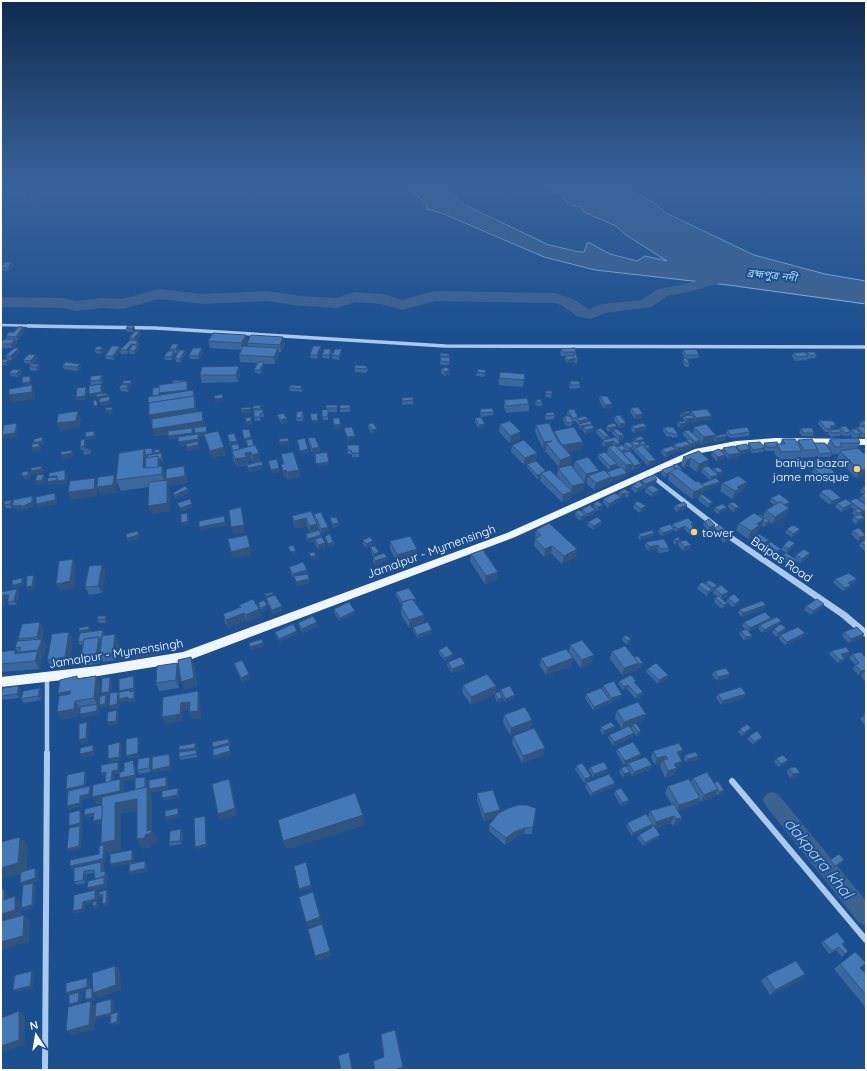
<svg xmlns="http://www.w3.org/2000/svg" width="867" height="1071" font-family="Quicksand,'Noto Sans Bengali',sans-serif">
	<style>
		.water { fill: #3c6290; stroke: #9cc4f0 }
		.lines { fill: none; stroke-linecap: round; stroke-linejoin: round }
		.canal { fill: #3c6290; fill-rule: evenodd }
		.river { fill: #3c6290; fill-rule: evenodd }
		.minor-far3 { stroke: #a9c9ee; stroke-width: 2.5 }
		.minor-far2 { stroke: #a9c9ee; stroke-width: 3.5 }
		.minor-far1 { stroke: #a9c9ee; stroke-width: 4.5 }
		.minor { stroke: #a9c9ee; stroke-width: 6 }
		.tertiary { fill: #a9c9ee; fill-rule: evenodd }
		.primary { fill: #f0f6ff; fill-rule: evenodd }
		.wall { fill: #3a679d; fill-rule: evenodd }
		.shaded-wall { fill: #305480 }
		.building { fill: #4478b7; stroke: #305480 }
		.poi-dot { fill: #ffd166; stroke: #1b4f8f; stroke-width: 1.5 }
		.labels { text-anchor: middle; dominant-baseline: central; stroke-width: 4; stroke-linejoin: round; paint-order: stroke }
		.far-water-label { font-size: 11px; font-style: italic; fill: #b5d3f5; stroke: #1b4f8f }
		.poi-label { font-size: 12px; fill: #fff; stroke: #1b4f8f; text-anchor: end }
		.street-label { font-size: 12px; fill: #fff; stroke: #1b4f8f }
		.near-water-label { font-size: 16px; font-style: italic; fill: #b5d3f5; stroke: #1b4f8f }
	</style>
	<rect width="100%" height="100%" fill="#1b4f8f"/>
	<path class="water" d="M404,185H438L467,206L549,245C556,246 579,253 584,252L588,242L610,254L637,261L645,256L667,261L626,235L616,226L584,212L581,207L571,205L563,199L562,195L549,187L543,185H618L654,203L666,213L754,255L825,274L866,281V304L728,285L595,270L544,257L444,214L427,209V204Z"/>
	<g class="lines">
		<polygon class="canal" points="772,792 778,794 866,901 866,926 859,923 766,806 763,800 766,794"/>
		<polygon class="river" points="737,270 742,271 744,274 742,277 688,292 667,296 651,307 606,313 590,319 577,316 561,305 553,303 435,301 402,310 381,304 355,302 337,308 301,306 267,301 202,304 159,299 122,309 102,308 76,311 64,308 1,307 1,297 64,298 76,301 102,298 121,299 159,289 202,294 267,291 301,296 336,298 354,292 383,294 402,300 434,291 555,293 573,299 589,309 602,304 641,300 658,289 682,285"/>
		<polyline class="minor-far3" points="1,325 79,327"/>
		<polyline class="minor-far2" points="28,326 155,328 445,346 866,347"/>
		<polyline class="minor-far1" points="47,754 47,678"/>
		<g class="minor">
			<polyline points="732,781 866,940"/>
			<polyline points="45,1070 47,753"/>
		</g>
		<polygon class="tertiary" points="648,471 650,472 729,533 847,613 866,629 866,637 863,636 841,617 725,537 646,474 645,473"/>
		<polygon class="primary" points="776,438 866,439 866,445 776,444 736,447 700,453 515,537 184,662 98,676 1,687 1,677 98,666 183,652 507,533 695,449 736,441"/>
	</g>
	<g class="wall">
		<polygon points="29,198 37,198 35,201 30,201"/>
		<polygon points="14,266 9,271 1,271 1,267"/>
		<polygon points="134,326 135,329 133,332 127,332 126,328"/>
		<polygon points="23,327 25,331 18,340 16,340 17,343 12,348 1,348 1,343 7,339 6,336"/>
		<polygon points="140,331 141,335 136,341 140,344 138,346 139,349 135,354 130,354 129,352 128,354 121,354 120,351 114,360 106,359 105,356 120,346 121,349 130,340 129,338"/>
		<polygon points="246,335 247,342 245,346 248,346 247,343 285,344 281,352 278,352 279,355 275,364 264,364 264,366 261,374 255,373 254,370 257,363 240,362 239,355 241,350 210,348 208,341"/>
		<polygon points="179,347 177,353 175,353 175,355 172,360 165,360 164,356 170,351 170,349"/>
		<polygon points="342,349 342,353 339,360 332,359 332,355"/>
		<polygon points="561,349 576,352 576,354 578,360 577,363 575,363 574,362 567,363 565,359 565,356 561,356 560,352"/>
		<polygon points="94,350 104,351 101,354 96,353"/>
		<polygon points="185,350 186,354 181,362 176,362 175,358"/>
		<polygon points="321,350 317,359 310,358 310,355"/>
		<polygon points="683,350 699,355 698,358 688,359 689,363 689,367 685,367 683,362 683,358 684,358 682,353"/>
		<polygon points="20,352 12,360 9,360 10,363 7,366 2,365 1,364 1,358 2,360 7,359 5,356"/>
		<polygon points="203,352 199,359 190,359 189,355"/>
		<polygon points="807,352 817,355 815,358 808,359 808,358 807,360 795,361 792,356 793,353 806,354"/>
		<polygon points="332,353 329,359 322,358 322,355"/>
		<polygon points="449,354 450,362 449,365 440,365 440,356"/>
		<polygon points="38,358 33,364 39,364 41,368 37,371 30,370 29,366 31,364 25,363 23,360"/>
		<polygon points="80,364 82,368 78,371 64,369 62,366"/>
		<polygon points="367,366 368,370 366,373 355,372 354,368"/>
		<polygon points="441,369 450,374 445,376 441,373"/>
		<polygon points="20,370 22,373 18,377 11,376 9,373"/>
		<polygon points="477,372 486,374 484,377 476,376"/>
		<polygon points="240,373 238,382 202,383 200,375"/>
		<polygon points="525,374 523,387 499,385 499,378"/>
		<polygon points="103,379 102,384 91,385 90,381"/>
		<path d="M185,380L186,382L187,381L189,391L193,390L195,398L197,412L204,419L205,426L207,430V433L224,447L226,455L212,458L204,436L198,437L199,443H198L199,449L188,451L186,445L180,446L178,438L169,439L168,434L155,436L152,424L149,415L152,396L159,387ZM192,430H194L195,435H193Z"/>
		<polygon points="570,381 580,385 580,388 570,389 569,384"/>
		<polygon points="132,383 132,386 129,387 130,389 128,392 121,391 119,388 123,385 123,384"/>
		<polygon points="291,385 303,389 302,392 290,391 289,387"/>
		<polygon points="546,391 552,391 551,398 545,397"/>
		<polygon points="600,396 612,404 612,408 605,409 599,400"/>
		<polygon points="413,397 413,404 402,405 402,398"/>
		<polygon points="504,400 529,404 529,411 506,413 504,407"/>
		<polygon points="536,400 542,402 542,406 537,406 535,404"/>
		<polygon points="261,405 261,410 263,410 264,417 260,417 261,421 255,421 253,409"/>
		<polygon points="326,405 337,405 337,412 328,412 328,420 323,420 322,417 326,409"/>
		<rect x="340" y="405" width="10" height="7"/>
		<polygon points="631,408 642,418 635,419 630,412"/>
		<polygon points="480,409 494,412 493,415 481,417 480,413"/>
		<polygon points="568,410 578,417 578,418 588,419 588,422 592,425 594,431 585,434 583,431 583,429 580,430 579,428 579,425 576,422 576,421 573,421 572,426 566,426 563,420 564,416 568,416 567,414"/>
		<polygon points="691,411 711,419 695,422 694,420 694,422 686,423 685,427 679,428 677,425 678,422 684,421 683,420 683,418 681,418 680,416 681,413 690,413 690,415"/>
		<polygon points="545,413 555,415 554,419 546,420 545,416"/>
		<polygon points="277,415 287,422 282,424 278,418"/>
		<polygon points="304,415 303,421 297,421 296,418"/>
		<polygon points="615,416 626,423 625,427 620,428 614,420"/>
		<polygon points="475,418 485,424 484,427 478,428 475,422"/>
		<polygon points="819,420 836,425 835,429 831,430 839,429 840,427 850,431 851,429 856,429 857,427 861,427 859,425 861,421 866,421 866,437 861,438 859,435 858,437 853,438 850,434 849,436 843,436 841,434 840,436 831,437 828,434 829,432 825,432 818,424"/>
		<polygon points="368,424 377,432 372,434 368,428"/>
		<polygon points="500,424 520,440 510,443 499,432"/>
		<polygon points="536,425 554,433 554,431 583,442 581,449 567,452 571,456 570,464 559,467 545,451 546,449 543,449 535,432"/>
		<polygon points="607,425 616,429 624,435 623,439 619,440 620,443 620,446 624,447 624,443 631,444 631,442 634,442 635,438 643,441 649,451 648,451 656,460 656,463 648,466 634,451 634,450 633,449 632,451 630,451 641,464 640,467 633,470 632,469 631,471 626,473 626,477 610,482 610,484 594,490 587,484 587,481 584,482 584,490 571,494 571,499 562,502 540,481 541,478 537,479 527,467 527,464 524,465 511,452 512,445 537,453 536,460 531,462 561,481 557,476 558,468 573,468 575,461 598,472 607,472 620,468 617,465 616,468 609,470 598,458 598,454 607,454 608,447 613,445 604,447 602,444 603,440 596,433 597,429 609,436 609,439 616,437 612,434 613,431 609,432 606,429"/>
		<polygon points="632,426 646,429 634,433 631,430"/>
		<polygon points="664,427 678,434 677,437 672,438 671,436 667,437 663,431"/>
		<polygon points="694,427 725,440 715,442 714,440 713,442 701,445 700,442 699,444 694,446 693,445 693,446 689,447 689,449 677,452 676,450 675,453 665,457 661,453 662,449 674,447 674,444 686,441 687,440 688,440 683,435 684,431 693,433"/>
		<polygon points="801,428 814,433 813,436 802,436 799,432"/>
		<polygon points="242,430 252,439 260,461 254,463 252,459 247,461 248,464 264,469 249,472 247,465 237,467 233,459 232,451 227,435 237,441 237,444 240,449 248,447 246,442 245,442"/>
		<polygon points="727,430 750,432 749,436 730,438 726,434"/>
		<polygon points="308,438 319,447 320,451 312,453 308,442"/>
		<polygon points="782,439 797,442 798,440 827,445 830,439 860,443 858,448 863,453 866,453 866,476 856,478 837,459 840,451 843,451 840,451 838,454 832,454 830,457 818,457 816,455 815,457 801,458 800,456 799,459 778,459 774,452 775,451 765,451 764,449 763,452 752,453 750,450 749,453 740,454 739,457 728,459 725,455 724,459 716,461 711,455 712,452 722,452 723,448 735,447 736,446 747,446 748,443 763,446 764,443 780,444"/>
		<polygon points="86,443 85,448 89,448 91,452 90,454 84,455 83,450 81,450 80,447"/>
		<polygon points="347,445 359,445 359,457 352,457 352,454 348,454"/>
		<polygon points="699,451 707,466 713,470 714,468 722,475 717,476 716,478 720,482 719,485 704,491 702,494 711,506 708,508 698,500 699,496 692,499 668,480 669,476 665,478 661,474 662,470 672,467 673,465 682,471 696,482 701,484 710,480 701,472 702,469 696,472 689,466 684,468 681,465 683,457"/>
		<polygon points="128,452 153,452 153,455 155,454 154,453 160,454 163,457 163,463 160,463 160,466 162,466 166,477 166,480 186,473 187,483 169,486 170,511 151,514 148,506 149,487 121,491 116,480"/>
		<polygon points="281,454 299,470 300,477 288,479 287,478 284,478 281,464 283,464"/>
		<polygon points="812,461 826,462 825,465 835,473 833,476 819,479 812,472 814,468 815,467 810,465"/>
		<polygon points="641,481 656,483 645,488 644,487 643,489 636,493 631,489 632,486 641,483"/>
		<polygon points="747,482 744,490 738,493 737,496 732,499 720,491 722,483"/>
		<polygon points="866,485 866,504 859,499 861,496 864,494 860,492 862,488"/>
		<polygon points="646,488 659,490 658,494 652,497 645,492"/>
		<polygon points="188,489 189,493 177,499 174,496 173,493"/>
		<polygon points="619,492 630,493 629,497 627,498 625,496 621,498 620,501 608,508 603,503 603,499 618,495"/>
		<polygon points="821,492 839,501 830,505 819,496"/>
		<polygon points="32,496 34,500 34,506 23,510 22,509 15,510 13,506 13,505 12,508 6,508 4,505 13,504"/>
		<polygon points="771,498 789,506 787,507 789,508 786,516 772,524 769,522 767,525 764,527 761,525 761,527 759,528 757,533 748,539 736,530 739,523 758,515 763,517 766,510 774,505 770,502"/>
		<polygon points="850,501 866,505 861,514 863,521 856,524 852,521 853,517 855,516 852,513 854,510 851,507 850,508 841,512 835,507 837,503 849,502"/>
		<polygon points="729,503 737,510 733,512 728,507"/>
		<polygon points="593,504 602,509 597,511 593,507"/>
		<polygon points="634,504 645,510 640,513 633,508"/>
		<polygon points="675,505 687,505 686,508 677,512 674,509"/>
		<polygon points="715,507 727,507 725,511 718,514 714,511"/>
		<polygon points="582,509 595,510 594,514 586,517 585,516 584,519 580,521 575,516 575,512 581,512"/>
		<polygon points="311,511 317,524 318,531 325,543 325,547 318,549 315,543 315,541 309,543 306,538 306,534 310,533 307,526 296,529 294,524 292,516"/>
		<polygon points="314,514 329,531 321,533 314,518"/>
		<polygon points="330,518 340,526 334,528 331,522"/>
		<polygon points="602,521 601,525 593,530 588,526 588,522"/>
		<polygon points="704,522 715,525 714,528 728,532 727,534 730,540 724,543 721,540 721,538 720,539 712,532 714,529 709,531 703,525"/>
		<polygon points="693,523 692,526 692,532 690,535 684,529 676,532 674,530 673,532 662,536 658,532 659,528 672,526 672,524"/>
		<polygon points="787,529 800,529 798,533 792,537 785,533"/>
		<polygon points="536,530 577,549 576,557 562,564 551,553 544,557 534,546 535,539 535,538"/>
		<polygon points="853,530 864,539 858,541 851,534"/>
		<polygon points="654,533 653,536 640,540 638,538 639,534"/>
		<polygon points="325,536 333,542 334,546 329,547 325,539"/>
		<polygon points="755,537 769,540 763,547 754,540"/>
		<polygon points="674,539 680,539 679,543 675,545 673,543"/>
		<polygon points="363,540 373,545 366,548 363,544"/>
		<polygon points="866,540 866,552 859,546 861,542"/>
		<polygon points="390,541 417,557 397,562 390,549"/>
		<polygon points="680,541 690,549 683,551 678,545"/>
		<polygon points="646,542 669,548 668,552 659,553 657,549 648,551 645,546"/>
		<polygon points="795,543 793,547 787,553 781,550 783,546"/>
		<polygon points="767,544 779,553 775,555 765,548"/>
		<polygon points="370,547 379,552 379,555 387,561 375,565 373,561 373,557 371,551"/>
		<polygon points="810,553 808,557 800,563 797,561 795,564 792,566 781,559 783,555 794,559 796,555"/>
		<polygon points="471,554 498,572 497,580 485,584 470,561"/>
		<polygon points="102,565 105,573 102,593 89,595 85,587"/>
		<polygon points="289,567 307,574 310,583 296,586 295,578 293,578 290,571"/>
		<polygon points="835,579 855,583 851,584 849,588 843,591 833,583"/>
		<polygon points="706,582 717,585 716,589 727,596 721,599 725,607 722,609 714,602 715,598 718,597 713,593 715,590 712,592 711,591 710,593 707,596 697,589 699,585 705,585"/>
		<polygon points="17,589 19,593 16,605 9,605 7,602 8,599 5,599 4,606 1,592"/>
		<polygon points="396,592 416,602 415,603 424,622 409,628 401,614 401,604 396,596"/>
		<polygon points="265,594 282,606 282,610 273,614 267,602"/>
		<polygon points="728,598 739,604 733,607 726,602"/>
		<polygon points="258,603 268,608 262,612 259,607"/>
		<polygon points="239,605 259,609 261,617 247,622 246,620 228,628 225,622 223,614 240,607"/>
		<polygon points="806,606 822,608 811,615 804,610"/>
		<polygon points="334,609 355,611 355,614 340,621 334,613"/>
		<polygon points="740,609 764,609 742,617 738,613"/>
		<polygon points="98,616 107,620 106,623 99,623 97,619"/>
		<polygon points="771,618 771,620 779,625 763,633 758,629 759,626 749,631 752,636 750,639 744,641 739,634 741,631 745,629 742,626 744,622"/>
		<polygon points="298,623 318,626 303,633 299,627"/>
		<polygon points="413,627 432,630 432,633 418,638 413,631"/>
		<polygon points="786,628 784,632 777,637 772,633 774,629"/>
		<polygon points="44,630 42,639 47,646 42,658 42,659 39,669 2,672 1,671 1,652 18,653 15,648 20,641 18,639"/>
		<polygon points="91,630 91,632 103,630 105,634 104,636 119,642 117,660 103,662 101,657 100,663 85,666 81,658 83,645 80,645 78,642 80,633 79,631"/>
		<polygon points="275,632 298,634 280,642 276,636"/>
		<polygon points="844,632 864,634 862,638 849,643 842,636"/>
		<polygon points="780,635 803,637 785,645 779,639"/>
		<polygon points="623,637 630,643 627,645 622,640"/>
		<polygon points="73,639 69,664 51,667 47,660"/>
		<polygon points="570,645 594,655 592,663 581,668 572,656 572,666 546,675 540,666 541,658 569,652"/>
		<polygon points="439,650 453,654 453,658 445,661 439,654"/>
		<polygon points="612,651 634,658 642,667 638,668 637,667 636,671 622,675 610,659"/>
		<polygon points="831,651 850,652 848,656 843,657 845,659 842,662 838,663 829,654"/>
		<polygon points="852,654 866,658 866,683 861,676 862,674 858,675 853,669 855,665 849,658"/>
		<polygon points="448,662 465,668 452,673 447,665"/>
		<polygon points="177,663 179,669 194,664 197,686 184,689 179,671 179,688 159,691 156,683"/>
		<polygon points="234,663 249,674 250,678 242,682 235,667"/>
		<polygon points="647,669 667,679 658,684 646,672"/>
		<polygon points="714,671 730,674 729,677 717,681 712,675"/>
		<polygon points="77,676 78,679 96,676 100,683 98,705 99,707 99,714 82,718 80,708 79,708 78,716 61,720 60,696 58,693"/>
		<polygon points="619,681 636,683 642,696 636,699 627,689 623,690 618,684"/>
		<polygon points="463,685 496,686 495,694 471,705 462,692"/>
		<polygon points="603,685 622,695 621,698 610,702 610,701 609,704 593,710 585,698 586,694 606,695 602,689"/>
		<polygon points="40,688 42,692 41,700 24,703 21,699"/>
		<polygon points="501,689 514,699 505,702 502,697 502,701 497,702 495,697 495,693 500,692"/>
		<polygon points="21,690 19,698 3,700 1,696"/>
		<polygon points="718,694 744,698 721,705 716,698"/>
		<polygon points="617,710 643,721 630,726 633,737 613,746 608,738 609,735 622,729 615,718"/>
		<polygon points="504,715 532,720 531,728 510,735 503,722"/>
		<polygon points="866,715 866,726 860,719 863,716"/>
		<polygon points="633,725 640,734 636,736 631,728"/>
		<polygon points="615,726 614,730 603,735 600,730 601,727"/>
		<polygon points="740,729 749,732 742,736 738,732"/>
		<polygon points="513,736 544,755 522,763 512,743"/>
		<polygon points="749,736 760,740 753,745 747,739"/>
		<polygon points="197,747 197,751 196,751 197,753 197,757 181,760 179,757"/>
		<polygon points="617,749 641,754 640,758 624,765 616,752"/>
		<polygon points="683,750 680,757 679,768 676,769 674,775 665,778 660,767 661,763 655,765 651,758 653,751"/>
		<polygon points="685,755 698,756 697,760 686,762 684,759"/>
		<polygon points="150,757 151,761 151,772 139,774 137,770"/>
		<polygon points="776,758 788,760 786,763 779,767 774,762"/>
		<polygon points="628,763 652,765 651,769 632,776 627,767"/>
		<path d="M135,764L136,778L147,780V787L152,797V831L157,840V843L151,844V847L142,849L137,810L121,813V850L108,853L106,850L105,862L102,863L104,865V872L105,871L107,874L108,879H106L107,881L106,887L90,891L95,880L94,873L87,874L86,883L77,885L74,882V869H72L70,866L99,854L102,845V823L95,824L94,816L87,818L84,815L102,805V802L97,804L105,783L106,776L103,777L120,766V773L124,771ZM119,773L120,779L114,781V774ZM135,779V790L124,792V786L122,782Z"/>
		<polygon points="576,766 590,780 584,783 575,769"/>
		<polygon points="590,767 607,772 593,778 589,770"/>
		<polygon points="621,768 630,772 629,775 623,778 619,772"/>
		<polygon points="789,768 797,776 790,778 787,772"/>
		<polygon points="693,778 714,783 722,794 718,795 716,794 715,796 701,802 700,800 697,804 678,811 682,818 679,824 673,826 671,823 655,828 658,838 643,846 637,838 639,835 652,827 652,826 651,827 632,836 626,826 627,823 648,817 650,811 672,805 665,793 668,786 691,782"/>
		<polygon points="586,783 615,783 614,787 591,796 585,787"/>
		<polygon points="615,791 629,800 628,804 621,806 614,794"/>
		<polygon points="477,793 500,813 533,827 532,834 524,834 513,839 505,845 489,831 489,825 495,818 484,821 477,800"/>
		<polygon points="181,829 183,833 182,844 170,846 169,842"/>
		<polygon points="830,860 844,860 841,863 832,869 827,863"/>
		<polygon points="823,941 845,942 842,945 848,951 842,957 836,950 829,954 821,943"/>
		<polygon points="840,964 860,968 866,974 866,1008 834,969"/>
		<polygon points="766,976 800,980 770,995 761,981"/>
	</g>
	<g class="shaded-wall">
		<polygon points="36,195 37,198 35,201 34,197"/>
		<polygon points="12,262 14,266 9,271 8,268"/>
		<polygon points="134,326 135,329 133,332 132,329"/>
		<polygon points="23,327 25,331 18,340 16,337"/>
		<polygon points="140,331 141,335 135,342 134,338"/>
		<polygon points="246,335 247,342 243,351 241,343"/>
		<polygon points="283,337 285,344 281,352 280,345"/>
		<polygon points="15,339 17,343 12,348 11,344"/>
		<polygon points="138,341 140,344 138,346 139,349 135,354 134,351 136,348 136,345"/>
		<polygon points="131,344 132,348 129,350 129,352 128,354 127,350"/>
		<polygon points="178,344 179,347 177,353 176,349"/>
		<polygon points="120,346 121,350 120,350 120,351 114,360 113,356"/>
		<polygon points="321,346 321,350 317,359 317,355"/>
		<polygon points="103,347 104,351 101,354 100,350"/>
		<polygon points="19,348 20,352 12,360 11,356"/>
		<polygon points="202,348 203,352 199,359 198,356"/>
		<polygon points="278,348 279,355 275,364 274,357"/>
		<polygon points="331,349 332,353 329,359 329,355"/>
		<polygon points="342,349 342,353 339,360 339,356"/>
		<polygon points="185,350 186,354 181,362 180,359"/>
		<polygon points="174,351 175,355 172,360 171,357"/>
		<polygon points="36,355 38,358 32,364 30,361"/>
		<polygon points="575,358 574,362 567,363 568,360"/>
		<polygon points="9,360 10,363 7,366 5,363"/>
		<polygon points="264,362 264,366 261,374 260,370"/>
		<polygon points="39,364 41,368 37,371 36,367"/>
		<polygon points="80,364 82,368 78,371 77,367"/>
		<polygon points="239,366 240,373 238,382 236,375"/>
		<polygon points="20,370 22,373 18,377 16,374"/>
		<polygon points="450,370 450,374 445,376 445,372"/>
		<polygon points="102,375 103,379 102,384 100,380"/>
		<polygon points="30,376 31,379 31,386 23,387 22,383"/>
		<polygon points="131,380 132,383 132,386 129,387 130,389 128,392 127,388 124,387 123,384"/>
		<polygon points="187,381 189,389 189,397 160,398 158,393"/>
		<polygon points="101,384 103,388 103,395 90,397 89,394"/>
		<polygon points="32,385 35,393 35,399 12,403 9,395"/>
		<polygon points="302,386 303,389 302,392 301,389"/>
		<polygon points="86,387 87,391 86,400 77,401 76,397"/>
		<polygon points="193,390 195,398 198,419 153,426 149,415"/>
		<polygon points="107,393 109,396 108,399 98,401 96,397"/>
		<polygon points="109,396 111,404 101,406 100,403"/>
		<polygon points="223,398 223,401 215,403 215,399"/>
		<polygon points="96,400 99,409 96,409 94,406"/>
		<polygon points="612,404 612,408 605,409 605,405"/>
		<polygon points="112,407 113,411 113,413 107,414 105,410"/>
		<polygon points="250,407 251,413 242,414 241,410"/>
		<polygon points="78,411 81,419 79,428 60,431 57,423"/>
		<polygon points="202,411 204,419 205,428 192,430 193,436 169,439 168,436 192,430 155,436 152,429"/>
		<polygon points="690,413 689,417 684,416 683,418 681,418 682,414"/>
		<polygon points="643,414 642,418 635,419 636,415"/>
		<polygon points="712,416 711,419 695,422 696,418"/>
		<polygon points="251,417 252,425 247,425 246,422"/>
		<polygon points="287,418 287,422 282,424 281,420"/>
		<polygon points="695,418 694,422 686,423 687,419"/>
		<polygon points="588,419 587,423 579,424 579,425 579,421"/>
		<polygon points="318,420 319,423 313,424 312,421"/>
		<polygon points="17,423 18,427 17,437 4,439 2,435"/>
		<polygon points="626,423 625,427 620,428 620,424"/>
		<polygon points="686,423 685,427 679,428 680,424"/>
		<polygon points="341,424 341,428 335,429 334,425"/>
		<polygon points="485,424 484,427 478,428 479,425"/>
		<polygon points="592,424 592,427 583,427 583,429 580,430 581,426"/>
		<polygon points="836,425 835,429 831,429 832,428 830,426"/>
		<polygon points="206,426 207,435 198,437 199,443 180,446 178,442 196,437 195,433"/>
		<polygon points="617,426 616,430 609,432 609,428"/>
		<polygon points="647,426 646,429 634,433 635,429"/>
		<polygon points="594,428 594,431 585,434 586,430"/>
		<polygon points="377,429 377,432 372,434 372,430"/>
		<polygon points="94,431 96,435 95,439 86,440 85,437"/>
		<polygon points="521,432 520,440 510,443 510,436"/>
		<polygon points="624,435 623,439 619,440 619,436"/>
		<polygon points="716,435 713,442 701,445 704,437"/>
		<polygon points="355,436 355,439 347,441 347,437"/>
		<polygon points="609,436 608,440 604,441 605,437"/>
		<polygon points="727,436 725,440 715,442 717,438"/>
		<polygon points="42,437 44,441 44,445 40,445 41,447 41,451 33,452 32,448 36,446 34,443"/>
		<polygon points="251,437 252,441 245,442 244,439"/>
		<polygon points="85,439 86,443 85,450 84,446"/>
		<polygon points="644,439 643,443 640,442 639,444 637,445 638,441"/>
		<polygon points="700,440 699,444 694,446 695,442"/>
		<polygon points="237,441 237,445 231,446 230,442"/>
		<polygon points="289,441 289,445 280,446 279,442"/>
		<polygon points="552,441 546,443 546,449 543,449 544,442"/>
		<polygon points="614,441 613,445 604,447 605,443"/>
		<polygon points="583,442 581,449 561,453 562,445"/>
		<polygon points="620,443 620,447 615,448 616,444"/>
		<polygon points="694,443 693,446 689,447 690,444"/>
		<polygon points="198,445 199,449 188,451 187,447"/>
		<polygon points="690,445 689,449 677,452 678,448"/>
		<polygon points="224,447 226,455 212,458 210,451"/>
		<polygon points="319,447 320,451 312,453 312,449"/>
		<polygon points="633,447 632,451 628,452 629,448"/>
		<polygon points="650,447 649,451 646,452 647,448"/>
		<polygon points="152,448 153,452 153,458 158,456 162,453 163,457 163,463 160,463 160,474 147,476 134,460 144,449"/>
		<polygon points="159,449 161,455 155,456 154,453"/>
		<polygon points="308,449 308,453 301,454 300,451"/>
		<polygon points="626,449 625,453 620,454 621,451"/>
		<polygon points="676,449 675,453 665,457 666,453"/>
		<polygon points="750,449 749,453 740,454 739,457 728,459 729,455 739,453 740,451"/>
		<polygon points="72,450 74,454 74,457 63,459 61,455"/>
		<polygon points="251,452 252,459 247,461 248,464 237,467 235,459 245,453"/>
		<polygon points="259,453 260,461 254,463 252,455"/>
		<polygon points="537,453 536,460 524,465 525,458"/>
		<polygon points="725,455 724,459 716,461 718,457"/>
		<polygon points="571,456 570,464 559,467 560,460"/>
		<polygon points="691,458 689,466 684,468 687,460"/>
		<polygon points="656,460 656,463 648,466 649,462"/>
		<polygon points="709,460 707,467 702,468 702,469 696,472 699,464"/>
		<polygon points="329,462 329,466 317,467 316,464"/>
		<polygon points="826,462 825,466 816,468 818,464"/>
		<polygon points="617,464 616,468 609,470 610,466"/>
		<polygon points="633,464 631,471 625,473 626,465"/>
		<polygon points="641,464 640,467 633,470 633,466"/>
		<polygon points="263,465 264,469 249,472 248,468"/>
		<polygon points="42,466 44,470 43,473 32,475 31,471"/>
		<polygon points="162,466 166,477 165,485 162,474"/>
		<polygon points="184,466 186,473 187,483 169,486 170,511 151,514 148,506 167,482 166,479"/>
		<polygon points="279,468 280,472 271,474 271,470"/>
		<polygon points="866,469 866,476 856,478 860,471"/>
		<polygon points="65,470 67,474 67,484 59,485 58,483 58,484 49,485 47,482 57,477 58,480"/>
		<polygon points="286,470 287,478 284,478 283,471"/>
		<polygon points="299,470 300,477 288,479 287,472"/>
		<polygon points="28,471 30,474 30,479 24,480 22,476"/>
		<polygon points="599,471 597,478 588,476 587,481 584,482 586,474"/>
		<polygon points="723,471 722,475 717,477 718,473"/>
		<polygon points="670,472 669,476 665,478 666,474"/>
		<polygon points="627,473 626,477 611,482 611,478"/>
		<polygon points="835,473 833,476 819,479 821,475"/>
		<polygon points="44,474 45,478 44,484 37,485 35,481"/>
		<polygon points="541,474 541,478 537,479 537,475"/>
		<polygon points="114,475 117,482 116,493 100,495 98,490 97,496 71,500 68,492 95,478 98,485"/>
		<polygon points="718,475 716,478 710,480 711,477"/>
		<polygon points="611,477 610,484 594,490 596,483"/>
		<polygon points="657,479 656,483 645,488 646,484"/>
		<polygon points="720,482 719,485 704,491 702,494 692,499 694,492 705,487"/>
		<polygon points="747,482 744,490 738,493 737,496 732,499 737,487"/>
		<polygon points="585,483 584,490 571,494 571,499 562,502 563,495 572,492 572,486"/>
		<polygon points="644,485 643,489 636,493 637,489"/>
		<polygon points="188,489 189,493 177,499 175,495"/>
		<polygon points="659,490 658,494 652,497 653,493"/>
		<polygon points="55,493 57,496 57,504 38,508 36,504"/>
		<polygon points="626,493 625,496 621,498 622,494"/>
		<polygon points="630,493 629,497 627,498 628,494"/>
		<polygon points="32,496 34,500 34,506 23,510 22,509 15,510 13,506"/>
		<polygon points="621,497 620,501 608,508 609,504"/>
		<polygon points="841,498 839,501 830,505 832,501"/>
		<polygon points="12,500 13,504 12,508 10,504"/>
		<polygon points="713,502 711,506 708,508 709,504"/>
		<polygon points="790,502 789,506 780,510 782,506"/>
		<polygon points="192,504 193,508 181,512 180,508"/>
		<polygon points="852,504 850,508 841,512 843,508"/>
		<polygon points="603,505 602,509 597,511 598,507"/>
		<polygon points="687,505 686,508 677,512 679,508"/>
		<polygon points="646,506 645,510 640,513 641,509"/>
		<polygon points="241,507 245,533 233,535 231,527"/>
		<polygon points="727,507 725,511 718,514 719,511"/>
		<polygon points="739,507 737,510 733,512 735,508"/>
		<polygon points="789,508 786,516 772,524 775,517"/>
		<polygon points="866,509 866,512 861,514 863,511"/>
		<polygon points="595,510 594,514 586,517 587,514"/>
		<polygon points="187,513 189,517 189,525 182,526 181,523"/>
		<polygon points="585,515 584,519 580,521 581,517"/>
		<polygon points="224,516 226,526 200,531 199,527"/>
		<polygon points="306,518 307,526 296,529 294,521"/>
		<polygon points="865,518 863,521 856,524 858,520"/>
		<polygon points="764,519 761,527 759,528 757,533 748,539 751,531 757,524"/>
		<polygon points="602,521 601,525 593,530 594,526"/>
		<polygon points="769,521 767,525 764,527 766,523"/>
		<polygon points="339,523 340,526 334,528 333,524"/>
		<polygon points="317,524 318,531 310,533 309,526"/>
		<polygon points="715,525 714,529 709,531 710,527"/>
		<polygon points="685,526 684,529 676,532 678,529"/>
		<polygon points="328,527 329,531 321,533 321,529"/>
		<polygon points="674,529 673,532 662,536 663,533"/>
		<polygon points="800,529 798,533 792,537 793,534"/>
		<polygon points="138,531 140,539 128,542 127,538"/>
		<polygon points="728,532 726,536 722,536 721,538 720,539 722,535"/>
		<polygon points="654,533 653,536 640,540 641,537"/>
		<polygon points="321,535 322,539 315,539 315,540 309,543 308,539"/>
		<polygon points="732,536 730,540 724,543 726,539"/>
		<polygon points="866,536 864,539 858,541 860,537"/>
		<polygon points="680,539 679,543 675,545 676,541"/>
		<polygon points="769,540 767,544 763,547 764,543"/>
		<polygon points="373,541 373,545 366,548 366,544"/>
		<polygon points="333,542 334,546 329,547 328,544"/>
		<polygon points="325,543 325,547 318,549 318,545"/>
		<polygon points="795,543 793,547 787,553 788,549"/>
		<polygon points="658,545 657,549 648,551 649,547"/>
		<polygon points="691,545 690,549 683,551 684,547"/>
		<polygon points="552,546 551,553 544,557 545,549"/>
		<polygon points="250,547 252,555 233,559 231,552"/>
		<polygon points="417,549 417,557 397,562 397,555"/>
		<polygon points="577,549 576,557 562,564 564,556"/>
		<polygon points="781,549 779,553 775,555 777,551"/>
		<polygon points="296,551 297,554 292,556 291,552"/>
		<polygon points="379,552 379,556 374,558 374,554"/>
		<polygon points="810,553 808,557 800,563 802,559"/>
		<polygon points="316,555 317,559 311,560 311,557"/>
		<polygon points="387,557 387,561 375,565 375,561"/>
		<polygon points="73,559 76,567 74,589 60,591 56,584"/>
		<polygon points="797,560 795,564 792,566 794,562"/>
		<polygon points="102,565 105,573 102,593 98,586"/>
		<polygon points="307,570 307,574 293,578 293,574"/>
		<polygon points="498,572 497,580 485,584 486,576"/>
		<polygon points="34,575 36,579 34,590 28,591 26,587"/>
		<polygon points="22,578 24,581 24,586 14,588 12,585"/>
		<polygon points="309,579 310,583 296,586 296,582"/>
		<polygon points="857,579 855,583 846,586 848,583"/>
		<polygon points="717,585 715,589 712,592 713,588"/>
		<polygon points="851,585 849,588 843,591 845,588"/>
		<polygon points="17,589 19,593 16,605 14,601"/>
		<polygon points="712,589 710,593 707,596 708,592"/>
		<polygon points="729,592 727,596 721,599 722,595"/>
		<polygon points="273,594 274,598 267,600 266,596"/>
		<polygon points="3,595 9,595 11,598 5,599 4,606 1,607 1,603"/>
		<polygon points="416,599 416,602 403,607 403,604"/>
		<polygon points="740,600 739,604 733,607 735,604"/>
		<polygon points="727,604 725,607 722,609 724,605"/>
		<polygon points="824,604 822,608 811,615 813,611"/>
		<polygon points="267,605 268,608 262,612 261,608"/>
		<polygon points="766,605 764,609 742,617 743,613"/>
		<polygon points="282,606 282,610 273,614 272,610"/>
		<polygon points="259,609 261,617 247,622 246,615"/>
		<polygon points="355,611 355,614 340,621 340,618"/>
		<polygon points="244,613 246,620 228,628 226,620"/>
		<polygon points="424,615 424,622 409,628 409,620"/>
		<polygon points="106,616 107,620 106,623 105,619"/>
		<polygon points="771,618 770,622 760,625 759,626 748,632 750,628"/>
		<polygon points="781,621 779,625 763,633 764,630"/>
		<polygon points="40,622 44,630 42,640 42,639 47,646 42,658 38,650 41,644 37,637"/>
		<polygon points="317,622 318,626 303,633 302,629"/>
		<polygon points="89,626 91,630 91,632 81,634 79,631"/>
		<polygon points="786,628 784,632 777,637 778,633"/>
		<polygon points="103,630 105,634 103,643 101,639"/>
		<polygon points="432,630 432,633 418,638 417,635"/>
		<polygon points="297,631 298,634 280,642 279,639"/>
		<polygon points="69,632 73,639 69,664 65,657"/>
		<polygon points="805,633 803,637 785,645 787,642"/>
		<polygon points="115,634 119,642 117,660 113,653"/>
		<polygon points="864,634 862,638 849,643 851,639"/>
		<polygon points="752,636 750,639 744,641 746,637"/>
		<polygon points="99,637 102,645 100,655 101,657 100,663 96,656"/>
		<polygon points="631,639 630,643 627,645 628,641"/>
		<polygon points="263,643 264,647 251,651 250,647"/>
		<polygon points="156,645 158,649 157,655 136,659 134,655"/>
		<polygon points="38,651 42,659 39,669 35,661"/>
		<polygon points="850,652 848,656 839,658 841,654"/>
		<polygon points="453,654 453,658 445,661 445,658"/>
		<polygon points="594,655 592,663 581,668 582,660"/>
		<polygon points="191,657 194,664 197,686 184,689 181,682"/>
		<polygon points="573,658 572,666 546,675 547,668"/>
		<polygon points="845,659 842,662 838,663 840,660"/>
		<polygon points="177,663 179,670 179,688 176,680"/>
		<polygon points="639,663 636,671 622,675 624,668"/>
		<polygon points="643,663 642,667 638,668 639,664"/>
		<polygon points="465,664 465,668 452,673 452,669"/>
		<polygon points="866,670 866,673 863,672 862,674 858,675 861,671"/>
		<polygon points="249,674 250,678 242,682 241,678"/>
		<polygon points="730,674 729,677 717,681 718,677"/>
		<polygon points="668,675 667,679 658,684 659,680"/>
		<polygon points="96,676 100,683 98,705 99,707 99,714 82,718 80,714 97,704 94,698"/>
		<polygon points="133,676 135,679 135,692 134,692 135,695 135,702 130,703 129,701 121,703 120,700 119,708 111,709 109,706 118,692 120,695 128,697 121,695 119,691"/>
		<polygon points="110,677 112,681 111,695 107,696 108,699 107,707 101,708 99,705 103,697 101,693"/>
		<polygon points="628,685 627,689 623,690 624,687"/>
		<polygon points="19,686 21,690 19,698 17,694"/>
		<polygon points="496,686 495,694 471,705 471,697"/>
		<polygon points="40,688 42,692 41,700 38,696"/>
		<polygon points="71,691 75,698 62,700 58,693"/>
		<polygon points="198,691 200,698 201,718 192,720 189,712"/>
		<polygon points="643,692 642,696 636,699 637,695"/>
		<polygon points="746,694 744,698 721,705 722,701"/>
		<polygon points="515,695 514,699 505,702 505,699"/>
		<polygon points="622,695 621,698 610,702 611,698"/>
		<polygon points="502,698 502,701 497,702 498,699"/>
		<polygon points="610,700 609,704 593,710 594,707"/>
		<polygon points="75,701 79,708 78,716 61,720 57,712"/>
		<polygon points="190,702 192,709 183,711 183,721 165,724 162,717 181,703"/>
		<polygon points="117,710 119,714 118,724 109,726 107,722"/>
		<polygon points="646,714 643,721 622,729 624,722"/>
		<polygon points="532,720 531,728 510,735 511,728"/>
		<polygon points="87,722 89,726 88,742 81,744 79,740"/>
		<polygon points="615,726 614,730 603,735 604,731"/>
		<polygon points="751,728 749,732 742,736 744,733"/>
		<polygon points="641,731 640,734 636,736 638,732"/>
		<polygon points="634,733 633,737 613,746 614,742"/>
		<polygon points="138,737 139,741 139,757 128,759 126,756"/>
		<polygon points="762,737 760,740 753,745 755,742"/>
		<polygon points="228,739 230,742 231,755 215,759 213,756 214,750 213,747"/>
		<polygon points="120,742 122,746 121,760 110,763 108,759"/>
		<polygon points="195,743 197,747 197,751 196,751 197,753 197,757 196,754 181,754 179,750"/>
		<polygon points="93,745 95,749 95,755 82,758 80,754"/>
		<polygon points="545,748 544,755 522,763 523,756"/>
		<polygon points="683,750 680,757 674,759 677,752"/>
		<polygon points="169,754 171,757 171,770 153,773 152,770"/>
		<polygon points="641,754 640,758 624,765 625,761"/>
		<polygon points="666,756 664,762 663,760 661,763 655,765 657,758"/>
		<polygon points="698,756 697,760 686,762 688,759"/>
		<polygon points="150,757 151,761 151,772 149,768"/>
		<polygon points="133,760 135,764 136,779 122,782 124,786 124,798 97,804 92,797 120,779 120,778"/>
		<polygon points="788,760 786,763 779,767 781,764"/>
		<polygon points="682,761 679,768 676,769 674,775 665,778 668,771 674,764"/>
		<polygon points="118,762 120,766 120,773 114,774 113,785 111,782 112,771"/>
		<polygon points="652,765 651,769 632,776 634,772"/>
		<polygon points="608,769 607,772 593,778 594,774"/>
		<polygon points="85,771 87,774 86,788 69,792 66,789"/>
		<polygon points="106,772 108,775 103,777 101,773"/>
		<polygon points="630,772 629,775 623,778 624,774"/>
		<polygon points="800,773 797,776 790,778 793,774"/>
		<polygon points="591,776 590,780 584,783 585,779"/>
		<polygon points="145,777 147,780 146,795 136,797"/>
		<polygon points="166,777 168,780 168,790 151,793 149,789"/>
		<polygon points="229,779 232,786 237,815 220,820 218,814"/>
		<polygon points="615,783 614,787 591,796 592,793"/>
		<polygon points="90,786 92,789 91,798 82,800 82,807 69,809 67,806 80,796"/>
		<polygon points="147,787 152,797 152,831 157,840 157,843 151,844 151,847 142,849 137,839 147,831"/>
		<polygon points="178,788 179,792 179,798 163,801 162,798"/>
		<polygon points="718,789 715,796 701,802 704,795"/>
		<polygon points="724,790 722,794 718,795 719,792"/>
		<polygon points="700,798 697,804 676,812 679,805"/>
		<polygon points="137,799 142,809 121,813 121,850 108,853 106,850 105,862 102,863 104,865 104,875 101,872 101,863 72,869 70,866 103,859 104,847 101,843 115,803"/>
		<polygon points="629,800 628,804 621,806 622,803"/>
		<polygon points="178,808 179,811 180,817 167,820 165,817"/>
		<polygon points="80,810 82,814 82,826 81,827 83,829 81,849 70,852 67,849 71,829 69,826"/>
		<polygon points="500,810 499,817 484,821 484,814"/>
		<polygon points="94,813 96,816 87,818 84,815"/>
		<polygon points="363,815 365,825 286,850 283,841"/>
		<polygon points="205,816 206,819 207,847 196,850 195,847"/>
		<polygon points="674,816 671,823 653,828 656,822"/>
		<polygon points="682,818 679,824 673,826 676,819"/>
		<polygon points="102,819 104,822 95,824 93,821"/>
		<polygon points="653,824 651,827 632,836 633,833"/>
		<polygon points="525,828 524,834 513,839 505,845 506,838 514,832"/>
		<polygon points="181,829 183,833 182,844 180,841"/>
		<polygon points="660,835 658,838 643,846 645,843"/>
		<polygon points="20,837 28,846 27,872 1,880 1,868"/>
		<polygon points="132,850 134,853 134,863 112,867 110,864"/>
		<polygon points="844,860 841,863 832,869 835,866"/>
		<polygon points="145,861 147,864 147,872 131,875 129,872"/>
		<polygon points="306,862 312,888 300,892 299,889"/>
		<polygon points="35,868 38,871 38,881 23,886 20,883"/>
		<polygon points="84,871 87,874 86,883 83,880"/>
		<polygon points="105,871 107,874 108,879 106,879 107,881 106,887 90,891 87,888 97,882 95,879"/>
		<polygon points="33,883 36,886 34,908 24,911 21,908 21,916 1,922 1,914 15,896 21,902"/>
		<polygon points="4,889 10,895 9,906 4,900"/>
		<polygon points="95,890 98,893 97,902 85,905 84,912 75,914 73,911"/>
		<polygon points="107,890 109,894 109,906 104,907 102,904"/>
		<polygon points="103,894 105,897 101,898 99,895"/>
		<polygon points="97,902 99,905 99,908 95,909 93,906"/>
		<polygon points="24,915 30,921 29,942 1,950 1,942"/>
		<polygon points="320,917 322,923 307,928 306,922"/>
		<polygon points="330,951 331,956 317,962 315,956"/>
		<polygon points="115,966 120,971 121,990 98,998 94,995 94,1001 91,1001 96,1006 95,1030 72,1035 66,1031 88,1002 85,999 92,988 95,991"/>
		<polygon points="32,971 34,974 33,988 16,992 13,990"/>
		<polygon points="805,974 800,980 770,995 775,990"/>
		<polygon points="87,978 90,981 90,990 79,993 82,995 81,1005 71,1007 69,1004 79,993 68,995 66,993"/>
		<polygon points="111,999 114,1001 114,1015 98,1019 95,1017"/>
		<polygon points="19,1011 25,1016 25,1044 4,1052 1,1050 1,1046"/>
		<polygon points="118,1012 120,1015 120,1024 112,1026 110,1024"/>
		<polygon points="403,1067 403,1070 394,1070"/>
	</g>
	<g class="building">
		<polygon points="30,195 36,195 34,197 29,198"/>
		<polygon points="5,262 12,262 8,268 1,268 1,267"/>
		<polygon points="129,325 134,326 132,329 126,328"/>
		<polygon points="18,327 23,327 16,337 6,336 9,332 14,332"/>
		<polygon points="135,331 140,331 134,338 129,338"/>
		<polygon points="213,333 246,335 241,343 208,341"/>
		<polygon points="251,335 283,337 280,345 247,343"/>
		<polygon points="5,339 15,339 11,344 1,344 1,343"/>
		<polygon points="130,340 138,341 136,345 131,344 127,350 120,350"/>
		<polygon points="172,344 178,344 176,349 170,349"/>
		<polygon points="133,345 138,346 134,351 129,350"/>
		<polygon points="98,346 103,347 100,350 94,350"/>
		<polygon points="112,346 120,346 113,356 105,356"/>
		<polygon points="243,346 278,348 274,357 239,355"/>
		<polygon points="313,346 321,346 317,355 310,355"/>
		<polygon points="14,348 19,348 11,356 5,356"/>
		<polygon points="193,348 202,348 198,356 189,355"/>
		<polygon points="575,348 576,352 562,352 561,349"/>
		<polygon points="324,349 331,349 329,355 322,355"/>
		<polygon points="335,349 342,349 339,356 332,355"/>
		<polygon points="696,349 699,355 686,355 683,350"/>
		<polygon points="179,350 185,350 180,359 175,358"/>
		<polygon points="168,351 174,351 171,357 164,356"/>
		<polygon points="575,352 578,360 575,360 575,358 568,360 565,356 574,356 574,353"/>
		<polygon points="805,352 808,356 796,357 793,353"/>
		<polygon points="807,352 814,352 817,355 810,355"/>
		<polygon points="440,353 449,354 449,356 440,356"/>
		<polygon points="29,354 36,355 30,361 23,360"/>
		<polygon points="441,357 450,358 449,362 440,361"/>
		<polygon points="683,358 687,358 689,363 686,363"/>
		<polygon points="4,359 9,360 5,363 1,362"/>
		<polygon points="66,362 80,364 77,367 62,366"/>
		<polygon points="258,362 264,362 260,370 254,370"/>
		<polygon points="32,364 39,364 36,367 29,366"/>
		<polygon points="356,365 367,366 366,369 354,368"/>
		<polygon points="239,366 236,375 200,375 202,367"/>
		<polygon points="446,367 450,370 445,372 441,369"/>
		<polygon points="13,369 20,370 16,374 9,373"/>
		<polygon points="478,369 486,370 485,373 477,372"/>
		<polygon points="500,372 525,374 524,380 499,378"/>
		<polygon points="102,375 100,380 90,381 91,376"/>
		<polygon points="30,376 30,382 22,383 22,377"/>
		<polygon points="131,380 131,383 123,384 123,381"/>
		<polygon points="185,380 185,382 172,383 172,381"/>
		<polygon points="187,381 187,390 158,393 159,385"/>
		<polygon points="570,381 579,381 580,385 571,385"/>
		<polygon points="101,384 101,392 89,394 89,386"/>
		<polygon points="32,385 32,392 9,395 9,389"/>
		<polygon points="121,385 128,385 127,388 119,388"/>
		<polygon points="291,385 302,386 301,389 289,387"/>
		<polygon points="86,387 85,396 76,397 77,388"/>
		<polygon points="159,387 159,395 152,396 153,388"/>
		<polygon points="193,390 194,396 149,403 149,406 148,397"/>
		<polygon points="546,391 552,391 552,394 545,393"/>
		<polygon points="107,393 107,395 96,397 97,394"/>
		<polygon points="222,394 223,398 215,399 214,396"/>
		<polygon points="109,396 110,400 100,403 99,399"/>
		<polygon points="194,396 195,408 149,415 149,403"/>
		<polygon points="600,396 607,396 612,404 605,405"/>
		<polygon points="413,397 413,400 402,401 402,398"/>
		<polygon points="527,398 529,404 506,406 504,400"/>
		<polygon points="541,399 542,402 537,403 536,400"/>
		<polygon points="96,400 98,405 94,406 93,401"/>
		<polygon points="261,405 260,408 253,409 253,406"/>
		<rect x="326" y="405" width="11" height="3"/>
		<polygon points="340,405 350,405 350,408 340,409"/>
		<polygon points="112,407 112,410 105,410 105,408"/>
		<polygon points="250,407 251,409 241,410 241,408"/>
		<polygon points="638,407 643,414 636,415 631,408"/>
		<polygon points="492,408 494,412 481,413 480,409"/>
		<polygon points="328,409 328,416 322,417 322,410"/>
		<polygon points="574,409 578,417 572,418 568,410"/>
		<polygon points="707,409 712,416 696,418 691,411"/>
		<polygon points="254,410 263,410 263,413 260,414 260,417 254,417"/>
		<polygon points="78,411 76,421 57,423 58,414"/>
		<polygon points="202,411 203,421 152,429 152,419"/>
		<polygon points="303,411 302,418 296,418 297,412"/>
		<polygon points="689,411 690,413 682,414 681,413"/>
		<polygon points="553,412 555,415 547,416 545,413"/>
		<polygon points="283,413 287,418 281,420 277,415"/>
		<polygon points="317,413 318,420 312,421 310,414"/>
		<polygon points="620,415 626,423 620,424 615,416"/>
		<polygon points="692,415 695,418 687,419 684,416"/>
		<polygon points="564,416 570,416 573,422 567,423"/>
		<polygon points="585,416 588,419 579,421 577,418"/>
		<polygon points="251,417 251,421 246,422 245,418"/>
		<polygon points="481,417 485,424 479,425 475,418"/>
		<polygon points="333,418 339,418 341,424 334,425"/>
		<polygon points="819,420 833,421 836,425 830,426 832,428 826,429"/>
		<polygon points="510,421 521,432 510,436 500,424"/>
		<polygon points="590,421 592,424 581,426 579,424"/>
		<polygon points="685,421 686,423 680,424 678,422"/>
		<polygon points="861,421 866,421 866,427"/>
		<polygon points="17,423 15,433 2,435 4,425"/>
		<polygon points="373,423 377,429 372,430 368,424"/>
		<polygon points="549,423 557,440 571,456 560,460 546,443 552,441 544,442 536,425"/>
		<polygon points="614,423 617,426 609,428 607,425"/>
		<polygon points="643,423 647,426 635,429 632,426"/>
		<polygon points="706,424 716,435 704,437 694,427"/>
		<polygon points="592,425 594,428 586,430 583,427"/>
		<polygon points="206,426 207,432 195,433 194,428"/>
		<polygon points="846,426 851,432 845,433 840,427"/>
		<polygon points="863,426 866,430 866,434 863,434 857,427"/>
		<polygon points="352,427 355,436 347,437 344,428"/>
		<polygon points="574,427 583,442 562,445 554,431"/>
		<polygon points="664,427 673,427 678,434 673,434 672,433 668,433"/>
		<polygon points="747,427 750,432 731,435 727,430"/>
		<polygon points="192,428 192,433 168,436 168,431"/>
		<polygon points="601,428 609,436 605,437 597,429"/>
		<polygon points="801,428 812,428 814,433 803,433"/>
		<polygon points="249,429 251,437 244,439 242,430"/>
		<polygon points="617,429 624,435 619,436 613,430"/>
		<polygon points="839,429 842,432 832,433 830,430"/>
		<polygon points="851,429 857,429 860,434 855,434"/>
		<polygon points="689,430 700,440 695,442 684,431"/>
		<polygon points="94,431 94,436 85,437 86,432"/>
		<polygon points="218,431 224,447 210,451 204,434"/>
		<polygon points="234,433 237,441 230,442 227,435"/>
		<polygon points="198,434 198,439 178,442 178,437"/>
		<polygon points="725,434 727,436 717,438 715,436"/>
		<polygon points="641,436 644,439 638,441 635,438"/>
		<polygon points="42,437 42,441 34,443 34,439"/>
		<polygon points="315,437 319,447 312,449 308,438"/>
		<polygon points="616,437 620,443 616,444 614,441 605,443 603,440"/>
		<polygon points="288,438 289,441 279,442 279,439"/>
		<polygon points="305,438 308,449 300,451 297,440"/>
		<polygon points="858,438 860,443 840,443 842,447 835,447 830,439"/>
		<polygon points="85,439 84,446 80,447 81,440"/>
		<polygon points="252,439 254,446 248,447 246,440"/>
		<polygon points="690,439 694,443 690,444 687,440"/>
		<polygon points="782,439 795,439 802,451 781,452 777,444 785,444"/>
		<polygon points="812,439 818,450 804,450 798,440"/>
		<polygon points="524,440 537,453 525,458 512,445"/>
		<polygon points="198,441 198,445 187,447 186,444"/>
		<polygon points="637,441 640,445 635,446 631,442"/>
		<polygon points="643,441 646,443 643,445 640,442"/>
		<polygon points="686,441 690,445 678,448 674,444"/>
		<polygon points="629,442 633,447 629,448 624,443"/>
		<polygon points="760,442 765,448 753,450 748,443"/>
		<polygon points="777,442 778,444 777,444 776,447 767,447 764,443"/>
		<polygon points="39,443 39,447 32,448 32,444"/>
		<polygon points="814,443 825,443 832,453 819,454 818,451 818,450"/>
		<polygon points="238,444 240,449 233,451 231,445"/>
		<polygon points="746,444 750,449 740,451 736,446"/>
		<polygon points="255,445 259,453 252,455 251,452 245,453 246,457 235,459 232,451"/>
		<polygon points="347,445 359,445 359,453 352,453 351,450 348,450"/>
		<polygon points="615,445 633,464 626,465 608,447"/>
		<polygon points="622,445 626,449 621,451 617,447"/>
		<polygon points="642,445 656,460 649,462 635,448"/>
		<polygon points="648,445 650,447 647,448 644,446"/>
		<polygon points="672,446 676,449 666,453 662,449"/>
		<polygon points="735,446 740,453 729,455 723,448"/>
		<polygon points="89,448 89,450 82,451 83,449"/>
		<polygon points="152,448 152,454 146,455 144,449 133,451"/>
		<polygon points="858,448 863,453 866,453 866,469 860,471 840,451"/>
		<polygon points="144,449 143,468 162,466 162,474 116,480 119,453"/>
		<polygon points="159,449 160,452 154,453 154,450"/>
		<polygon points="719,449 725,455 718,457 712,452"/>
		<polygon points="72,450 72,453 61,455 61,452"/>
		<polygon points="128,451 128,452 120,453 120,452"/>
		<polygon points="630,451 641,464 633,466 633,464 623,453"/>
		<polygon points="699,451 709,460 699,464 691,458 687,460 683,457"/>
		<polygon points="293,452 299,470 287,472 286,470 283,471 281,464 284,464 281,454"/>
		<polygon points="327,452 329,462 316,464 315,454"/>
		<polygon points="605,452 617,464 610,466 598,454"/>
		<polygon points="162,453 161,459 159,459 158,456 148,458 148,455"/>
		<polygon points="158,456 158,467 145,468 146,458"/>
		<polygon points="588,457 599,471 586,474 575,461"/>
		<polygon points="277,459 279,468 271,470 268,461"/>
		<polygon points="823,459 826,462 818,464 812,461"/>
		<polygon points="262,461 263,465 248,468 247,465"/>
		<polygon points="536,461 546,471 541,473 541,474 537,475 527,464"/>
		<polygon points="677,464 682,469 680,470 678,468 677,469 673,465"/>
		<polygon points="571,465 585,483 572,486 558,468"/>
		<polygon points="827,465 835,473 821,475 814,468"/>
		<polygon points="42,466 41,469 31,471 31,468"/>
		<polygon points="184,466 185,476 166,479 166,469"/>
		<polygon points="672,466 676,470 666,474 662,470"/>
		<polygon points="708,466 718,475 711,477 702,468"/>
		<polygon points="621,467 627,473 611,478 611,477 607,472"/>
		<polygon points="718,467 723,471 718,473 714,468"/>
		<polygon points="678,468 696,482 698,481 705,487 694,492 670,472"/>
		<polygon points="65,470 65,480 58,481 57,476 49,477 49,473"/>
		<polygon points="550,470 572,491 563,495 541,473"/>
		<polygon points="604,470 611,477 596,483 588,476"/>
		<polygon points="28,471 28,475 22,476 22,472"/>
		<polygon points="44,474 42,480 35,481 37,475"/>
		<polygon points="114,475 113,485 97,487 98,477"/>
		<polygon points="653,475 657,479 646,484 641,481"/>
		<polygon points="738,476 747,482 737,487 739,489 735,491 722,483"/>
		<polygon points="57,477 57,480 47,482 48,478"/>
		<polygon points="95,478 94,489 68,492 70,481"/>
		<polygon points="716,478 720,482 704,487 705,487 701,484"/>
		<polygon points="167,480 167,503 148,506 149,482"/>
		<polygon points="639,481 644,485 637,489 632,486"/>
		<polygon points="652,485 659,490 653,493 646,488"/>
		<polygon points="866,485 866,491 862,488"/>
		<polygon points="185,486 188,489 175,495 173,493"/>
		<polygon points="625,489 630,493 628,494 626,493 622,494 619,492"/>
		<polygon points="830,489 841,498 832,501 821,492 823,490"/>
		<polygon points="55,493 55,500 36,504 36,497"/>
		<polygon points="615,493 621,497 609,504 603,499"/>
		<polygon points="866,493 866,499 861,496"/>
		<polygon points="702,494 713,502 709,504 699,496"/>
		<polygon points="779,494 790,502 784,505 780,502 778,503 771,498"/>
		<polygon points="32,496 32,502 21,507 21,505 13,506 13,500"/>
		<polygon points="856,498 866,505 866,509 863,511 850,501"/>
		<polygon points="190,499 192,504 180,508 177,503"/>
		<polygon points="846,499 852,504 843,508 837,503"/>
		<polygon points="12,500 10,504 4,505 5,501"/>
		<polygon points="598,501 603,505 598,507 593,504"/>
		<polygon points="638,501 646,506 641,509 634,504"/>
		<polygon points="684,502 687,505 679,508 675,505"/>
		<polygon points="734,502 739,507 735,508 729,503"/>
		<polygon points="780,502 789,508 775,517 766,510"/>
		<polygon points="722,504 727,507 719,511 715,507"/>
		<polygon points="590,505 595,510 587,514 582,509"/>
		<polygon points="241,507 244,525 231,527 229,510"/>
		<polygon points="858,508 862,512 858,513 854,510"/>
		<polygon points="579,510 585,515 581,517 575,512"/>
		<polygon points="311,511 317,524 309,526 306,518 294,521 292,516"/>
		<polygon points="321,512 328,527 321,529 314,514"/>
		<polygon points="187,513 188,521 181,523 181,514"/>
		<polygon points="754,513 764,519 757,524 760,525 751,531 739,523"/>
		<polygon points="759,514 769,521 766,523 763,522 764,519 758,515"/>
		<polygon points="860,514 865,518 858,520 853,517"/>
		<polygon points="224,516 225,522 199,527 199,521"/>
		<polygon points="336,517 339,523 333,524 330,518"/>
		<polygon points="597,517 602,521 594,526 588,522"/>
		<polygon points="688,518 693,523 691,524 693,528 691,531 685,526 678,529 672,524"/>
		<polygon points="709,519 715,525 710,527 704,522"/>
		<polygon points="549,523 577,549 564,556 552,546 545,549 535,539 541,535 536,530"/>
		<polygon points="670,524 674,529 663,533 659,528"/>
		<polygon points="720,525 728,532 722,535 714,528"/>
		<polygon points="793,525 800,529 793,534 787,529"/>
		<polygon points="859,528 866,536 860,537 853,530"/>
		<polygon points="319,530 321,535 308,539 306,534"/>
		<polygon points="652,530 654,533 641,537 639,534"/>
		<polygon points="138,531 138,535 127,538 126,534"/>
		<polygon points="728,533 732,536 726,539 722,536"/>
		<polygon points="330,534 333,542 328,544 325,536"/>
		<polygon points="759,534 769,540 764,543 755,537"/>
		<polygon points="247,535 250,547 231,552 228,539"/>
		<polygon points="410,536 417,549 397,555 390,541"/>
		<polygon points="322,537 325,543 318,545 315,539"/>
		<polygon points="370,537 373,541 366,544 363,540"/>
		<polygon points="678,537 680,539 676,541 674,539"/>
		<polygon points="664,539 669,548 660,549 658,545 649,547 646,542"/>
		<polygon points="686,540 691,545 684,547 680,541"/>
		<polygon points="789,540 795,543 788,549 783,546"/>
		<polygon points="866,540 866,547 861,542"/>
		<polygon points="771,542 781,549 777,551 767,544"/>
		<polygon points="293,545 296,551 291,552 288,547"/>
		<polygon points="375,546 379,552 374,554 370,547"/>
		<polygon points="804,549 810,553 802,559 796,555"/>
		<polygon points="483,550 498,572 486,576 471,554"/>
		<polygon points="314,552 316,555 311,557 309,553"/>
		<polygon points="384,553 387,557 375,561 373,557"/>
		<polygon points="786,553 797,560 794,562 783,555"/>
		<polygon points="73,559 70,581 56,584 59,561"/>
		<polygon points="303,562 307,570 293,574 289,567"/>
		<polygon points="102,565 98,586 85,587 89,566"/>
		<polygon points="849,573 857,579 848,583 851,585 845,588 835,579"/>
		<polygon points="308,574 309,579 296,582 294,576"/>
		<polygon points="34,575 32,586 26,587 27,576"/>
		<polygon points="22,578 22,583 12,585 12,580"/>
		<polygon points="709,580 717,585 713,588 706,582"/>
		<polygon points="702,582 712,589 708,592 699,585"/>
		<polygon points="721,585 729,592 722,595 715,589"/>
		<polygon points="409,588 416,599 413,600 412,599 402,602 396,592"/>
		<polygon points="17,589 14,601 7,602 9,595 3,595 2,603 1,603 1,592"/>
		<polygon points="272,592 273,594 266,596 265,594"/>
		<polygon points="734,594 740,600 735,604 728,598"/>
		<polygon points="275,595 282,606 272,610 266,598"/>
		<polygon points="719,596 727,604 724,605 715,598"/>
		<polygon points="253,599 259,609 246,615 244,613 226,620 223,614 241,607 239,605"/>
		<polygon points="412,599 424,615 409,620 401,606 403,606 401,603"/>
		<polygon points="817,599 824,604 813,611 806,606"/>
		<polygon points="264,600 267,605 261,608 258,603"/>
		<polygon points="762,601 766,605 743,613 740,609"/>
		<polygon points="349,602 355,611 340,618 334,609"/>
		<polygon points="765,612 771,618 750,628 744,622"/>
		<polygon points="98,616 106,616 105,619 97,619"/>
		<polygon points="313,616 317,622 302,629 298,623"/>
		<polygon points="777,617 781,621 764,630 760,625"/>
		<polygon points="40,622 37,637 18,639 22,624"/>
		<polygon points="428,622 432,630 417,635 413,627"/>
		<polygon points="293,624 297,631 279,639 275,632"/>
		<polygon points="781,624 786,628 778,633 774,629"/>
		<polygon points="89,626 89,629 79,631 79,628"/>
		<polygon points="798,627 805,633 787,642 780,635"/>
		<polygon points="857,627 864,634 851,639 844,632"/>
		<polygon points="747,629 752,636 746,637 741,631"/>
		<polygon points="103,630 101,639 100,639 99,637 84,639 84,641 78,642 80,633"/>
		<polygon points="69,632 65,657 47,660 52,634"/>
		<polygon points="115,634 113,653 100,655 102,636"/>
		<polygon points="626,635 631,639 628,641 623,637"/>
		<polygon points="99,637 96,656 81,658 84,639"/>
		<polygon points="42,639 38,650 19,652 21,647 15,648 17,641"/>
		<polygon points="262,639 263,643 250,647 249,643"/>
		<polygon points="582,640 594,655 582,660 570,645"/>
		<polygon points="156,645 156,652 134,655 135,648"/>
		<polygon points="447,646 453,654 445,658 439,650"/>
		<polygon points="625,646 639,663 624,668 612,651"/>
		<polygon points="846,647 850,652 841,654 845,659 840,660 831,651"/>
		<polygon points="566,649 573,658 547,668 541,658"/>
		<polygon points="15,650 15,654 38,651 35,661 1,664 1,652"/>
		<polygon points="861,652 866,658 866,670 861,671 855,665 859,663 852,654"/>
		<polygon points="638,656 643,663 639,664 634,657"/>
		<polygon points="191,657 194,678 181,682 178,660"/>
		<polygon points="461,657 465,664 452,669 448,662"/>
		<polygon points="242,660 249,674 241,678 234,663"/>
		<polygon points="177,663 176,680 156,683 157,666"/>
		<polygon points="656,663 668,675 659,680 647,669"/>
		<polygon points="726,668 730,674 718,677 714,671"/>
		<polygon points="863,672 866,672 866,676"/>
		<polygon points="487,674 496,686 471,697 463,685"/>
		<polygon points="631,675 636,681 634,682 643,692 637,695 628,685 624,687 619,681"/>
		<polygon points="77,676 77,679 96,676 94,698 75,701 74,709 57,712 59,696 70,694 71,691 58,693 60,680"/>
		<polygon points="133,676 134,688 119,691 119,679"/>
		<polygon points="110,677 109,692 101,693 102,678"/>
		<polygon points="614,681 622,695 611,698 603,685"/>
		<polygon points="19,686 17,694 1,696 3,688"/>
		<polygon points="510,686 515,695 505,699 501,689"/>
		<polygon points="741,687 746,694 722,701 718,694"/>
		<polygon points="40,688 38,696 21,699 23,691"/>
		<polygon points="601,688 610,700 594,707 586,694"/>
		<polygon points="130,690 130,692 134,691 134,698 128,699 128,697 119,699 119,692"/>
		<polygon points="198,691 198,711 189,712 190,702 181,703 180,714 162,717 163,697"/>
		<polygon points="118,692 117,704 109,706 110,693"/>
		<polygon points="500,692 502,698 498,699 495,693"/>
		<polygon points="106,695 105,704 99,705 100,696"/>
		<polygon points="638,702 646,714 624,722 617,710"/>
		<polygon points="97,704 97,711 80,714 80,707"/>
		<polygon points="525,707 532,720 511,728 504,715"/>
		<polygon points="117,710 116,721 107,722 108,712"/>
		<polygon points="866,715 866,720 863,716"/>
		<polygon points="87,722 86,738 79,740 79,724"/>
		<polygon points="611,722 615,726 604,731 601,727"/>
		<polygon points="636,723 641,731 638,732 633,725"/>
		<polygon points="747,724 751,728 744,733 740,729"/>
		<polygon points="629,726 634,733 614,742 609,735"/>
		<polygon points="534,728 545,748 523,756 513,736"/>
		<polygon points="757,731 762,737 755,742 749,736"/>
		<polygon points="138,737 138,753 126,756 126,739"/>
		<polygon points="228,739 229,743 213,747 212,742"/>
		<polygon points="120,742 119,757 108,759 108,745"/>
		<polygon points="633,742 641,754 625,761 617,749"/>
		<polygon points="195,743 195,748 179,750 179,746"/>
		<polygon points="679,743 683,750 677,752 682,761 674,764 677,768 668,771 663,760 668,759 666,756 657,758 653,751"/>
		<polygon points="93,745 93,751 80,754 80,748"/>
		<polygon points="229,745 230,751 213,756 213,749"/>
		<polygon points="196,750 196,754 179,757 179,752"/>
		<polygon points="696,752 698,756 688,759 685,755"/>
		<polygon points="169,754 170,766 152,770 152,757"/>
		<polygon points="783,755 788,760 781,764 776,758"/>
		<polygon points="150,757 149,768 137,770 138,759"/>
		<polygon points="646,757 652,765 634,772 628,763"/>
		<polygon points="133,760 135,775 120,778 119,773 124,771 124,763"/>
		<polygon points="118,762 118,770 112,771 111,781 105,783 106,772 101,773 101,765"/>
		<polygon points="604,762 608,769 594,774 590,767"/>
		<polygon points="582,763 591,776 585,779 576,766"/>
		<polygon points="626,766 630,772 624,774 621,768"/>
		<polygon points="796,767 800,773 793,774 789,768"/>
		<polygon points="85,771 84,785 66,789 67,775"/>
		<polygon points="707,772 718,789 704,795 693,778"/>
		<polygon points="609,774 615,783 592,793 586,783"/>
		<polygon points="145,777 145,787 135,790 135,778"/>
		<polygon points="166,777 166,786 149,789 149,780"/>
		<polygon points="120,779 120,791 92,797 93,785"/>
		<polygon points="229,779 235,808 218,814 212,784"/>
		<polygon points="689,779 700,798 679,805 668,786"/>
		<polygon points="718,781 724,790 719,792 718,790 718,789 714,783"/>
		<polygon points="90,786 89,794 80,796 80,803 67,806 68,791"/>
		<polygon points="147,787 147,831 152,830 151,833 145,835 145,838 137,839 137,799 115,803 115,840 101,843 102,797"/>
		<polygon points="178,788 177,795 162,798 162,791"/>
		<polygon points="621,788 629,800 622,803 615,791"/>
		<polygon points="493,790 500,810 484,814 477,793"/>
		<polygon points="355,793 363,815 283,841 278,820"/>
		<polygon points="674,804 682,818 676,819 674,816 656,822 650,811"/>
		<polygon points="102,805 102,819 93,821 94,813 84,815 85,809"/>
		<polygon points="518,805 526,805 536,808 533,827 525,828 514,832 506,838 489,825 499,813 509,808"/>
		<polygon points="178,808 178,814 165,817 165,811"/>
		<polygon points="80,810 80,823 69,826 69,813"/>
		<polygon points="646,814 653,824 633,833 627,823"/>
		<polygon points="205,816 206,844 195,847 194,818"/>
		<polygon points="80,826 79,846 67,849 69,828"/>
		<polygon points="654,826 660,835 645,843 639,835"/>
		<polygon points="181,829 180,841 169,842 170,831"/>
		<polygon points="20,837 18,863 1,868 1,842"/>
		<polygon points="102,845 104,847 103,859 70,866 70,860 99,854 99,846"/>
		<polygon points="132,850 132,860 110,864 110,854"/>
		<polygon points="839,854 844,860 835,866 830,860"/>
		<polygon points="145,861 145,868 129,872 130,864"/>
		<polygon points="101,862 101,872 105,871 105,876 95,879 94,870 84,871 83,880 74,882 74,868"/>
		<polygon points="306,862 311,885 299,889 294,866"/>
		<polygon points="35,868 35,878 20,883 21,872"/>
		<polygon points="104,877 104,884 87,888 88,881"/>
		<polygon points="33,883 32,905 21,908 23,885"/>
		<polygon points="1,889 4,889 4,900 15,896 15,910 1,914"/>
		<polygon points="95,890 95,899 83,902 82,909 73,911 74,895"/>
		<polygon points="107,890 106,903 102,904 103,894 99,895 99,892"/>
		<polygon points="313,892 320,917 306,922 299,897"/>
		<polygon points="93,902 97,902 96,905 93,906"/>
		<polygon points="24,915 23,936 1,942 1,921"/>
		<polygon points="322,924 330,951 315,956 308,929"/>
		<polygon points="837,932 845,942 842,944 848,951 845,954 839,947 832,951 823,941"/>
		<polygon points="855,952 866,963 860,968 866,974 866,995 840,964"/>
		<polygon points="796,961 805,974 775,990 766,976"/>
		<polygon points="115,966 116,985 93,993 92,973"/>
		<polygon points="32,971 30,986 13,990 15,975"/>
		<polygon points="87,978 87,987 66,993 66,983"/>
		<polygon points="92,988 92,998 85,999 86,989"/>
		<polygon points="79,992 78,1002 69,1004 69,995"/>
		<polygon points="111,999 111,1013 95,1017 96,1003"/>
		<polygon points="91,1001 89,1025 66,1031 68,1007"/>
		<polygon points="19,1011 19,1040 1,1046 1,1018"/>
		<polygon points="118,1012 117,1022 110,1024 111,1014"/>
		<polygon points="395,1030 403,1067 394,1070 375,1070 373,1061 384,1057 381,1034"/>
		<polygon points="349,1052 352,1070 341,1070 338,1056"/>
	</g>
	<linearGradient id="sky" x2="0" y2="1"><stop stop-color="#0f2b4f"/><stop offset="0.55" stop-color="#39639b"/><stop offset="1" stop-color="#39639b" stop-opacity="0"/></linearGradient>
	<rect width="867" height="335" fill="url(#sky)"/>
	<g class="poi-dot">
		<circle cx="857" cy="469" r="4"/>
		<circle cx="694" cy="532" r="4"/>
	</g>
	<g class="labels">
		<g class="far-water-label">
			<text transform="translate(772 275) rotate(6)">ব্রহ্মপুত্র নদী</text>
		</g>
		<g class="poi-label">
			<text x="849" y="462">baniya bazar<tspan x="849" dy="14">jame mosque</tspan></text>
			<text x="702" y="532" text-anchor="start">tower</text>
		</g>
		<g class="street-label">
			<text transform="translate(431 551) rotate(-20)">Jamalpur - Mymensingh</text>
			<text transform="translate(782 559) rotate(34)">Baipas Road</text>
			<text transform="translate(116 653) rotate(-9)">Jamalpur - Mymensingh</text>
		</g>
		<g class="near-water-label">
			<text transform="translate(819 858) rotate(51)">dakpara khal</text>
		</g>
	</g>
	<rect width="867" height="1071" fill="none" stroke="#ffffff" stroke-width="4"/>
	<g transform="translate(36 1035) rotate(348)" stroke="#1b4f8f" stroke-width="3" paint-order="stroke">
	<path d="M0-3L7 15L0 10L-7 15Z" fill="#ffffff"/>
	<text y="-6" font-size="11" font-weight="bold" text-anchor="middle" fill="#ffffff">N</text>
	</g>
</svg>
